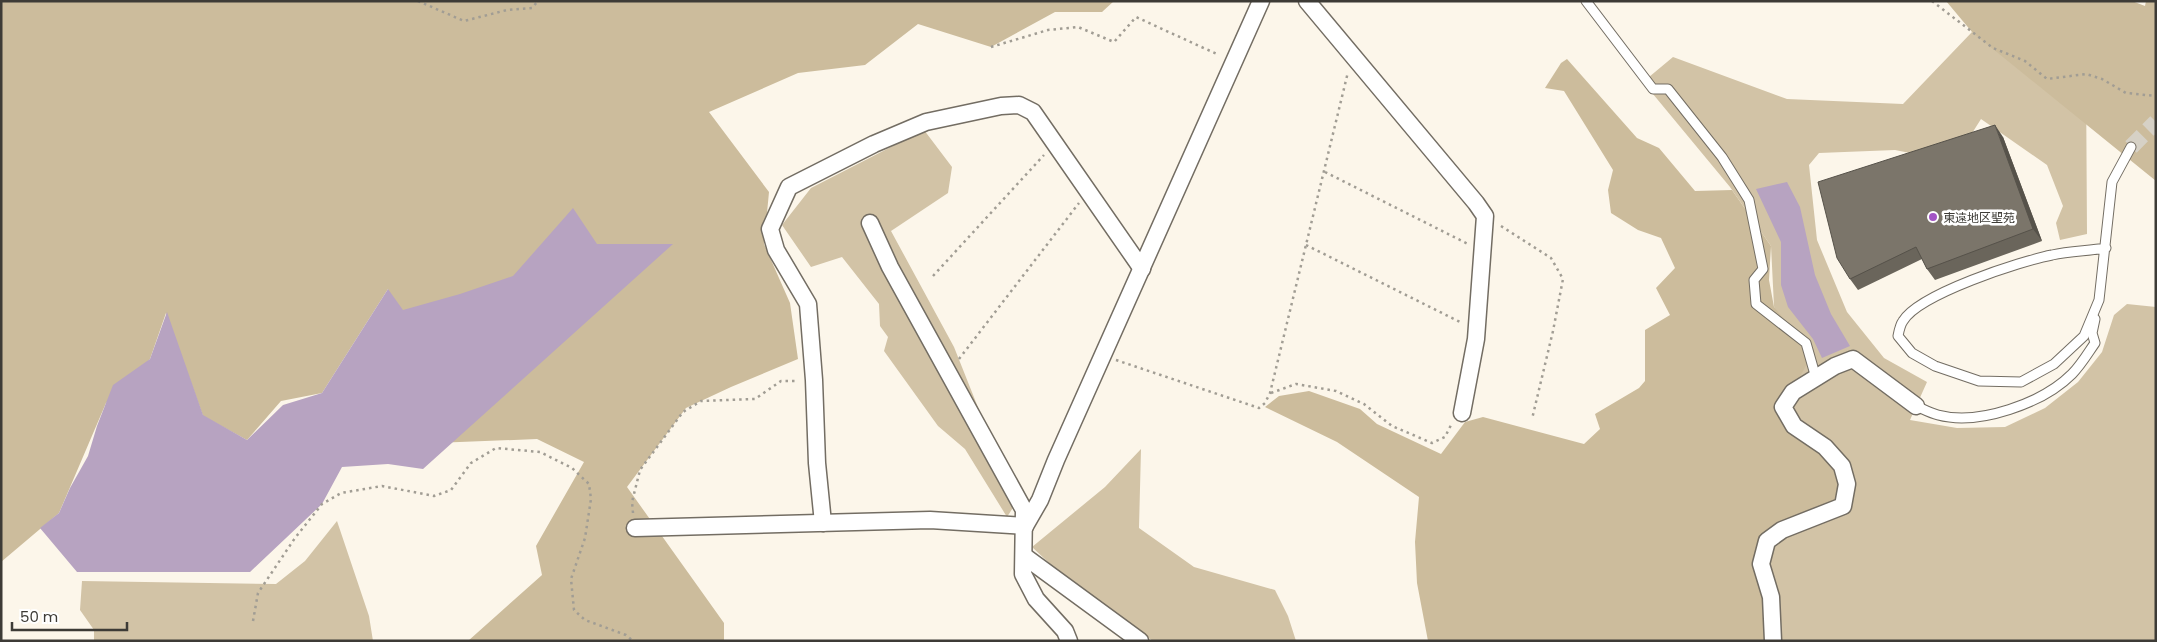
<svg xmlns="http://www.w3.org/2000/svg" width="2157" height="642" font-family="Poppins,'Noto Sans JP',sans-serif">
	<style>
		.green { fill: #d2c3a6 }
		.forest { fill: #ccbc9c }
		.water { fill: #b7a3c1 }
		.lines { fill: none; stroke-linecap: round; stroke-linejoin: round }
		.minor-tunnel { stroke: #d6d1c6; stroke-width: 16; stroke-dasharray: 16 8; stroke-linecap: butt }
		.service-casing { stroke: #736d63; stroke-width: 11 }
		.minor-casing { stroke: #736d63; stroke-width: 19 }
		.path { stroke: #a19d94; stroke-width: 2.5; stroke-dasharray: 2.5 4; stroke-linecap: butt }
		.service { stroke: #fff; stroke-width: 9 }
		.minor { stroke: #fff; stroke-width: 16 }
		.wall { fill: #6a655b }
		.shaded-wall { fill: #56524a }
		.building { fill: #7b756a; stroke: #56524a }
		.poi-dot { fill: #a354c5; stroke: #fff; stroke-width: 2 }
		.labels { text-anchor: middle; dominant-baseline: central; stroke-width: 5; stroke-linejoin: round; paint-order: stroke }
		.poi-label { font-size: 12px; fill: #3d3b36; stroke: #fff; text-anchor: start }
	</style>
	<rect width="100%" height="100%" fill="#fcf6ea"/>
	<g class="green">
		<polygon points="1972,32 2086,74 2087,234 2060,240 2056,223 2063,206 2047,165 1981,119 1964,146 1920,155 1895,150 1819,153 1809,165 1817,240 1847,312 1884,358 1927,382 1910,420 1957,428 2005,427 2045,408 2078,382 2102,352 2114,315 2127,304 2156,307 2156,641 1765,641 1767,541 1794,426 1774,306 1771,246 1730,187 1643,82 1673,57 1787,99 1903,104"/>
		<polygon points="924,130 952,167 948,193 891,231 954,347 1016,503 1007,517 965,449 938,426 884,351 888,337 880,326 879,304 842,257 811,267 782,225 811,188"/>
		<polygon points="1141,449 1139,528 1194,567 1275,590 1288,616 1296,641 1153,641 1079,591 1032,547 1105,487"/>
		<polygon points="337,521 369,616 373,641 94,641 94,630 80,610 82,581 276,584 305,561"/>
	</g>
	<g class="forest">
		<polygon points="1,1 1114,1 1102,12 1055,12 991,47 918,24 865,65 798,73 709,112 769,192 764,244 790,303 798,359 731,387 686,408 627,487 724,623 724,641 468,641 542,575 536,546 584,462 537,439 409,444 388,289 322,393 281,401 247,440 203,416 166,313 150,359 106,403 59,513 1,562"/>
		<polygon points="1946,1 2132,1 2145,6 2146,1 2156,1 2156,181 1972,32"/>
		<polygon points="1567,59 1637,138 1659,148 1695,191 1732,190 1771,246 1769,280 1774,307 1802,341 1807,364 1783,407 1842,466 1844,501 1767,541 1771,641 1428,641 1417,583 1415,542 1419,497 1337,442 1265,407 1279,396 1309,391 1360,409 1377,424 1441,454 1465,422 1483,417 1584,444 1600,429 1595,414 1639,388 1645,381 1645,330 1670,315 1656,288 1675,268 1661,238 1638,230 1611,213 1608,190 1613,170 1564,91 1545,88 1561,63"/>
	</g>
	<g class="water">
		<polygon points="1787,182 1800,207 1815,275 1831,314 1850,346 1822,358 1813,339 1788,307 1781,285 1781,242 1756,189"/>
		<polygon points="573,208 597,244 673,244 423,469 388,464 342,467 322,504 250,572 77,572 40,528 59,513 70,488 88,456 97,426 113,385 150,359 167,312 203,415 247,440 283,405 322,393 388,289 403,310 460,294 513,276"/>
	</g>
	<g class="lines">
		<polyline class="minor-tunnel" points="2131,147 2156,122"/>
		<defs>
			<g id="service">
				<polyline points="1586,1 1653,89 1668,89 1722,157 1749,200 1763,269 1754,280 1756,304 1806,343 1816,378"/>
				<path d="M2106,248C2088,251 2070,251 2052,255C2021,261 1919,294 1903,321C1900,325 1899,331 1898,336L1912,353L1935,366L1979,381L2021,382L2054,364L2084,336L2099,300L2112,182L2131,147"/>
				<path d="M1916,406C1923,409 1930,413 1938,415C1979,426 2043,403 2072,374C2081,365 2088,353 2095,343L2092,333L2095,319"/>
			</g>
			<g id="minor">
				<polyline points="1307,1 1476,203 1485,216 1476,339 1462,413"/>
				<polyline points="870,223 890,267 1024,510 1023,574 1036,599 1065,631 1069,641"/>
				<polyline points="823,523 817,463 814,380 808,304 776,250 770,229 789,187 874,144 926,122 1001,106 1019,105 1033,112 1142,269"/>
				<polyline points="1025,526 1040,500 1056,460 1261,1"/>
				<polyline points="635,528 930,520 1025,526"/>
				<polyline points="1024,556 1140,641"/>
				<polyline points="1773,641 1771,597 1761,564 1767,541 1782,530 1843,506 1847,484 1842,466 1825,447 1794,426 1783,407 1793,392 1835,366 1853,359 1916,406"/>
			</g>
		</defs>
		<use href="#service" class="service-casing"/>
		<use href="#minor" class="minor-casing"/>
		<g class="path">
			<polyline points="418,1 464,21 507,10 532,8 538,1"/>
			<polyline points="1932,1 1993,48 2025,61 2047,79 2086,74 2102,79 2126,93 2156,96"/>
			<polyline points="991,47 1048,30 1078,27 1114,42 1136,17 1219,55"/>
			<polyline points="1325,172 1468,244"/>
			<polyline points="1501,226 1551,258 1563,279 1553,331 1532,419"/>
			<polyline points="1306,245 1462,323"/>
			<polyline points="933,276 1044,155"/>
			<polyline points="959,359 1079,203"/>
			<polyline points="1116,360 1259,408 1265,403 1270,393 1348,72"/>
			<polyline points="1271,393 1296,384 1336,391 1364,404 1392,426 1432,443 1445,437 1452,423"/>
			<polyline points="633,513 632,502 640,470 683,412 701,401 755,399 781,381 798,381"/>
			<polyline points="253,621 258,593 295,538 322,504 341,493 382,486 434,496 451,490 471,463 496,448 540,452 572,468 589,484 591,499 585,538 571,579 574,610 585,620 626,635 633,641"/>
		</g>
		<use href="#service" class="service"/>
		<use href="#minor" class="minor"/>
	</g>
	<polygon class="wall" points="2003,137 2042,241 1935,280 1927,269 1922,259 1858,290 1850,279"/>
	<polygon class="shaded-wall" points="1995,125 2003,137 2042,241 2033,229"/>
	<polygon class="building" points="1995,125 2033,229 1927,269 1916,247 1850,279 1837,258 1818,182"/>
	<circle class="poi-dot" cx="1933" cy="217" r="5"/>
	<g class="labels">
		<g class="poi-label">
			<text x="1943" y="217">東遠地区聖苑</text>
		</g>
	</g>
	<rect width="2157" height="642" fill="none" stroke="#3d3b36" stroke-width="5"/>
	<path d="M12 622v8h115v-8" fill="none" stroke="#3d3b36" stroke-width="2.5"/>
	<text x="20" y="622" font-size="15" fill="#3d3b36" stroke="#ffffff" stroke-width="4" paint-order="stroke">50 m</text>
</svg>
